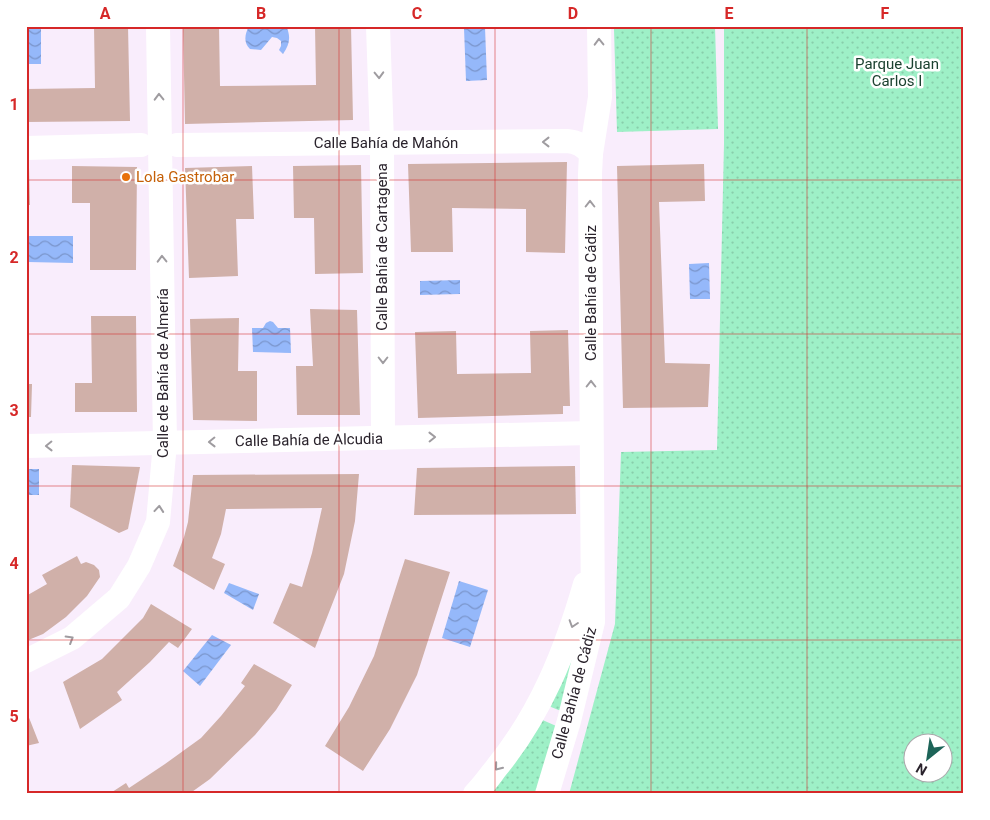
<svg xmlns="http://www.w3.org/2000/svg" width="990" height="820" font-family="Roboto,sans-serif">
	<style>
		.green { fill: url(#green-dots); fill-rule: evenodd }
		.water { fill: url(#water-waves) }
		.building { fill: #d0b0a9 }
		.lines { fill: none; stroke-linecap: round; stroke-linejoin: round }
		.street { stroke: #fff; stroke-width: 24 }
		.oneway { stroke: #9f9ca0 }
		.grid { fill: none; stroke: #d62828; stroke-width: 1; stroke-opacity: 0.55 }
		.food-dot { fill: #e8710a; stroke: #fff; stroke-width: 2 }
		.labels { text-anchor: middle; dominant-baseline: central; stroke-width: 5; stroke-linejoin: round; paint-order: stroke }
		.park-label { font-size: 15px; fill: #1b4130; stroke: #fff }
		.street-label { font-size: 15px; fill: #2a232c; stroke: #fff }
		.food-label { font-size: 15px; fill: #c56008; stroke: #fff; text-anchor: start }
		.neatline { fill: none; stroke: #d62828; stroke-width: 2 }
		.grid-label { font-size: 16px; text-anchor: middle; font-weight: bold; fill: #d62828 }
	</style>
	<defs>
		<pattern id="green-dots" width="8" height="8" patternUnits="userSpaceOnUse" patternTransform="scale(1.25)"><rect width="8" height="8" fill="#9ef0c7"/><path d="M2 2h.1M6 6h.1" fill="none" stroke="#88ceab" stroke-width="1.8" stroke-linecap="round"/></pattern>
		<pattern id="water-waves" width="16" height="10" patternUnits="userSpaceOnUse" patternTransform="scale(1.25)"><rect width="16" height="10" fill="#95b8fa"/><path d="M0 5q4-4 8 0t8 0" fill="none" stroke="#7a95cb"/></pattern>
	</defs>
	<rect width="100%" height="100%" fill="#f9edfc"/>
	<g class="green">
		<polygon points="715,26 718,129 617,132 614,29"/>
		<path d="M724,26H964V794H569L615,624L621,452L717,450L724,144ZM942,742V772H912V742Z"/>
		<polygon points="577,624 566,713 546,705"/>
		<polygon points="538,718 563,729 541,794 485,794"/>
	</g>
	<g class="water">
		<path d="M249,26H286C291,36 290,44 283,54L279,50L281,46V41L277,38L272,37L261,50L250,49C243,42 245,34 249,26Z"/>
		<rect x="26" y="27" width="15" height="37"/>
		<polygon points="485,27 487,80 466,81 464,28"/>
		<polygon points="28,236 73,236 73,263 28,262"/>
		<polygon points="709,263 710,299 690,299 689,264"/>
		<polygon points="460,280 460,294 420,295 420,281"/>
		<polygon points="270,321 273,322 278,328 290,328 291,353 253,352 252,328 263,328 266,323"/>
		<rect x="26" y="469" width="13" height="26"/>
		<polygon points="459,581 488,590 470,647 442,638"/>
		<polygon points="229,583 259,594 253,610 224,593"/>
		<polygon points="212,635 231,645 200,686 183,671"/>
	</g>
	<g class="building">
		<polygon points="94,26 128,26 130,121 26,122 26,89 95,88"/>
		<polygon points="183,26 219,26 220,86 316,85 315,26 351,26 353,120 185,124"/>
		<polygon points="567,162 565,253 526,252 526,209 452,208 453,252 411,252 408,164"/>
		<polygon points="704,164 705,201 659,202 665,363 710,364 708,407 623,408 617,166"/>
		<polygon points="361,165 363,273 315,274 314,218 294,218 293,166"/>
		<polygon points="72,166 137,167 136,270 90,270 90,203 72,203"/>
		<polygon points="252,166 254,219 236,219 238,276 189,278 185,168"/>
		<polygon points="26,167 29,167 30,205 26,205"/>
		<polygon points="310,309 357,310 360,415 297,415 296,366 313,366"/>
		<polygon points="91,316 136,316 137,412 75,412 75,383 92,383"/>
		<polygon points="239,318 238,371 257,371 257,421 193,420 190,319"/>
		<polygon points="568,330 570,406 563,406 563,414 418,418 415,332 456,331 457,374 531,373 530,331"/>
		<polygon points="26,384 32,384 31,417 26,417"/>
		<polygon points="72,465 140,467 128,529 119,533 70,507"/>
		<polygon points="575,466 576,514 414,515 417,468"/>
		<polygon points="359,474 355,521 344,574 315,648 273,623 290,583 302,587 312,553 322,508 226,509 221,534 212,558 225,564 214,590 173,566 184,537 188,522 193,475"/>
		<polygon points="77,556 81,564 86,562 94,565 99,570 100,577 87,596 66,617 43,634 26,641 26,596 47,584 42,575"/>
		<polygon points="405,559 450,572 417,675 390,729 363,771 325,746 349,707 374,656"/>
		<polygon points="151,604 192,629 178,648 169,642 150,662 117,692 122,700 80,729 63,682 102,659 143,618"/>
		<polygon points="254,664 292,685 276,710 255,735 210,779 189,794 109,794 126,783 129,788 165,764 201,738 221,716 245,686 241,683"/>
		<polygon points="26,710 39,743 26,746"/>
	</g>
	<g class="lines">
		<g class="street">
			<polyline points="378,26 382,142 383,438"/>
			<path d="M177,145L567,141C578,142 584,146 591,154"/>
			<polyline points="26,148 141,145"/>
			<polyline points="26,446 591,433"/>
			<polyline points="26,661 72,638 119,598 139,566 158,522 165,443 158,26"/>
			<path d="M475,794C483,786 490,776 497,767C541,713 566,650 585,584"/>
			<polyline points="547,794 569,721 593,622 590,174 591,154 600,97 599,26"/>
		</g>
	</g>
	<defs><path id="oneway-chevron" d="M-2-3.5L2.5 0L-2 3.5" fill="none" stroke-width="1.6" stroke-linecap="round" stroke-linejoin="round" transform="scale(1.25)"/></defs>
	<g class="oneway">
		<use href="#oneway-chevron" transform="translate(599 42) rotate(-91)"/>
		<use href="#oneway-chevron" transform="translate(379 75) rotate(88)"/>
		<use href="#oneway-chevron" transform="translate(159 97) rotate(-91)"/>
		<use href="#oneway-chevron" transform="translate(546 142) rotate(180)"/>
		<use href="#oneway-chevron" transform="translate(590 204) rotate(-90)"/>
		<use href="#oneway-chevron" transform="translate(162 259) rotate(-91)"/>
		<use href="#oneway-chevron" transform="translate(383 360) rotate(90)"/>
		<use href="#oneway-chevron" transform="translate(591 384) rotate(-90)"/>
		<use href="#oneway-chevron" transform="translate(432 437) rotate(-1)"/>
		<use href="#oneway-chevron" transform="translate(212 442) rotate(179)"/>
		<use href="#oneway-chevron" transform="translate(49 446) rotate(179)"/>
		<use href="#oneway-chevron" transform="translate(159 509) rotate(-85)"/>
		<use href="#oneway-chevron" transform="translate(573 624) rotate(108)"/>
		<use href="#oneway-chevron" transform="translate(70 639) rotate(-31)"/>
		<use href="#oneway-chevron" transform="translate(498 767) rotate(129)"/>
	</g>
	<path class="grid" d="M183,26V794M339,26V794M495,26V794M651,26V794M807,26V794M26,180H964M26,334H964M26,486H964M26,640H964"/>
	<circle class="food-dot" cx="126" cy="177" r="5"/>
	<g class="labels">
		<g class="park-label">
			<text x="897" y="64">Parque Juan<tspan x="897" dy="17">Carlos I</tspan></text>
		</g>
		<g class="street-label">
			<text x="386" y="143">Calle Bahía de Mahón</text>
			<text transform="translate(382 247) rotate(-90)">Calle Bahía de Cartagena</text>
			<text transform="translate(591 293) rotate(-90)">Calle Bahía de Cádiz</text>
			<text transform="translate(163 373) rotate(-90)">Calle de Bahía de Almería</text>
			<text transform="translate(309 440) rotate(-1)">Calle Bahía de Alcudia</text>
			<text transform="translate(574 693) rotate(-75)">Calle Bahía de Cádiz</text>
		</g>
		<g class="food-label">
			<text x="136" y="177">Lola Gastrobar</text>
		</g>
	</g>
	<rect width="990" height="820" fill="none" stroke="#ffffff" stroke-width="55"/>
	<g transform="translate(928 758) rotate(210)"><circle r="24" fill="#ffffff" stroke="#aaa7ab"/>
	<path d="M0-4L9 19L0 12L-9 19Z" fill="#1d6458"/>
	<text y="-8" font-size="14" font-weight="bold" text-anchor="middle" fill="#2a232c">N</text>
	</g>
	<rect x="28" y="28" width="934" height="764" class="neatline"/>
	<g class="grid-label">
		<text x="105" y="19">A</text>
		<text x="261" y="19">B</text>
		<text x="417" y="19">C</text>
		<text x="573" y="19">D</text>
		<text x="729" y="19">E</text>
		<text x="885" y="19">F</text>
		<text x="14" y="110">1</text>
		<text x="14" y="263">2</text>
		<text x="14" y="416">3</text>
		<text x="14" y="569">4</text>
		<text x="14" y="722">5</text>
	</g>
</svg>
